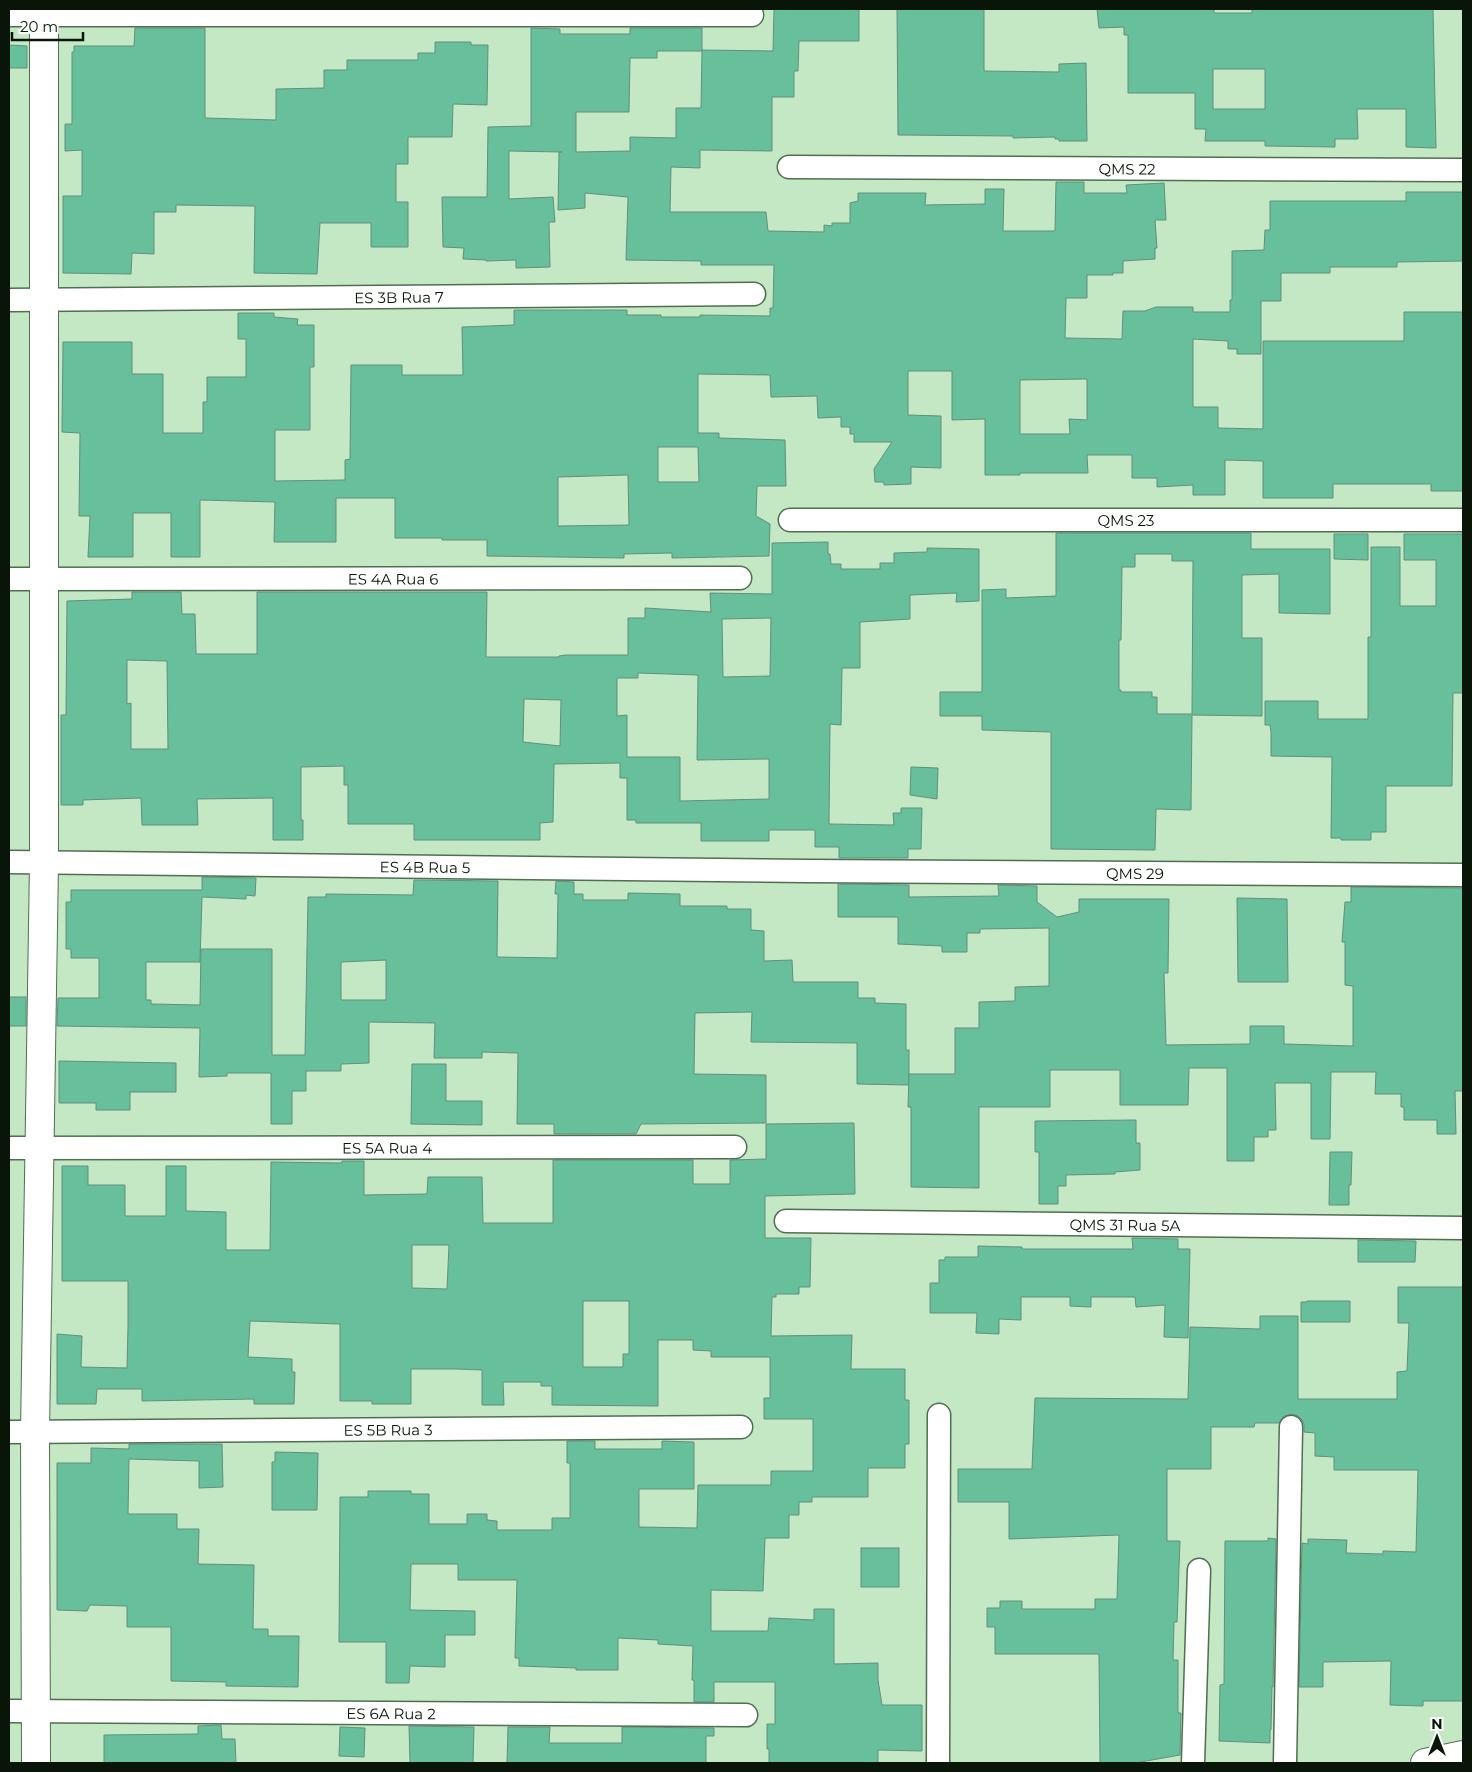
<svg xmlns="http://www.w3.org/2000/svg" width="1472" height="1772" font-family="Montserrat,sans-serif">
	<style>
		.building { fill: #67bf9c; stroke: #62907c; fill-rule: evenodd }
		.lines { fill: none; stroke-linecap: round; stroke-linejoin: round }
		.street-casing { stroke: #506f51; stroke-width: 25 }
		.secondary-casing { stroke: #506f51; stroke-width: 30 }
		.street { stroke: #fff; stroke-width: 22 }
		.secondary { stroke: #fff; stroke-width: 28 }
		.labels { text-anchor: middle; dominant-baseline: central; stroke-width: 5; stroke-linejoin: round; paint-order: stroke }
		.street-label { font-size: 15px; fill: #091509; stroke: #f8fff8 }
	</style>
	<rect width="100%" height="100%" fill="#c4e7c4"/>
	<g class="building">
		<path d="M774,9H859V41H799L798,71H794V97H772V151L700,150V168L671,167L670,212H766L768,231L824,232V225L832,226V223H850V203L858,201V193H926L925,205L985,204V189H1004L1003,231H1055L1056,182H1084V193H1127L1126,185L1164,183L1166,220H1155L1157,248H1155V259L1123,261V273H1113V275H1087V298H1066L1065,338L1122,339L1123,311H1145L1156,307H1193V312H1230V300H1232V251L1264,250L1265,230H1270V201H1406V192H1463V261L1397,262V267H1330V273H1281V301H1261V354H1237V349H1228V341L1193,339V407H1218V428L1263,429V341H1404V312H1463V491H1431V484H1333V498H1263V461L1225,460V495H1193V485L1157,487V478H1132V455H1087L1088,473H1020V475H985V419L952,420V371H908V415L941,416V468L911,467V484L884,485V482H875L874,469L892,442H854V434H850V427H841V417L818,418L817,396L771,397L770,375L698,374V433H719V438L785,440L786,486H757L756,516L770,524L769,556L672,558V553L624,554V558L487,556V540H442V538H395V498H336V542H274L275,502L200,500V557H171V513H133V557H88L90,516H79L80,433L62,432L63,342H132V374H163V433H203V402H207V377H246V339H238V313H274V317L298,319L297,325H314V367H310V430H275V481L345,480V460L350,459L351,365H402V375H463L462,327L514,325V310H627V315H661V317H700V315L770,316V308H773L774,265H701V261L626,260L628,197L585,193V208L558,210L559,152H562L509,151V199L553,197L555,222H549L550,267L516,268V260L486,261V260L463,259L464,248L443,247L442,197H487L488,127L531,126V28L560,29V34H630V28H702V51H657V58H630L629,112H576V152L630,151V137L676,138V108H701L702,50L773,51ZM1087,379V420L1069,419L1070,434H1020V380ZM658,447H698L699,482H658ZM628,475L629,525L558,526V477Z"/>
		<polygon points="897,9 984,9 984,71 1059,72 1059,64 1086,63 1087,141 1059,141 1059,139 1055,139 1055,137 1013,138 1013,136 898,135"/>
		<path d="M1097,9H1214V13H1252V9H1433L1436,148L1406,147V109H1357L1358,139H1335V147L1265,146V141H1205L1206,129H1195V93H1128V35H1124V27L1099,28ZM1213,69H1265V109H1213Z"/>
		<polygon points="135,28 205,28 205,118 276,120 276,89 324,88 324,70 347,70 347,60 418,60 418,53 435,53 435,42 471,42 471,45 488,45 487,105 453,104 452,137 408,137 408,164 396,164 396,202 408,202 408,247 371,247 371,223 320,223 317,274 254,273 255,206 176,205 176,212 154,212 154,254 132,253 131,274 63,273 63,196 82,196 82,150 65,151 65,124 72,124 72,52 74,52 74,46 134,46"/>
		<polygon points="9,45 27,46 27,68 9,68"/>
		<path d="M1056,533H1251V549H1330V614L1279,613V574L1242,575V638H1262V716L1192,715L1191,810L1156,809L1155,850L1051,849V732L982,730V716H940V692H982V590L1006,589V598L1056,596ZM1135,554H1172V561H1193L1192,714H1157V697H1152V692H1121V690H1119V640H1121L1122,567H1135Z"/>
		<polygon points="1334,534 1368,534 1368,560 1334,559"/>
		<polygon points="1404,534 1463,534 1463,693 1453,693 1452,786 1386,786 1386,832 1371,832 1371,840 1341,840 1341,838 1331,838 1332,757 1271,756 1271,732 1270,725 1265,725 1265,701 1318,701 1318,719 1368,719 1368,637 1371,637 1371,547 1400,547 1400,606 1436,606 1436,560 1404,560"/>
		<path d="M828,542V554H830L831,564H841V569H880V563H894V553L927,552V548L979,549V601L956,602L957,593L910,595V619L860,622V668H842L841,725L830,724L829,824L894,825L893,813H901V808H922L921,849H908V858H839V847H815V830H769V841H701V823H636V820H627V778H620V763L554,764L553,822L540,823V840H414V824H348V785H344V766L301,767V820H303V840H273V798L197,799L198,825H142L141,798L83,800V805H61V715H66L67,601L132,599V592H181L182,614H195L196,654H257V592H487L486,657H559V656L566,655H628V618H645V608L711,612L710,593L772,594V543ZM771,618L770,676L723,677L722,619ZM127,660L167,661L168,749H131V703L127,704ZM638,673L698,675L697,760L769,759V799L680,801V757H627V715L617,716V678H638ZM524,699L561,700L560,746L523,742Z"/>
		<polygon points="911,767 938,768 937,799 910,795"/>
		<path d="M202,877L256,878L255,896L246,895V899L202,897L200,962H146V1000H151V1004L200,1005L201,949H272V1055H305L308,897H326V894L413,895L414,880L498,881L497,957L557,958L558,894H555L556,881L574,882V894H583V900H628V893L680,894V906H727V909H751V930L764,931V961L792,960L793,982H858V998H875V1003L906,1004V1050H909V1085L857,1084V1043L751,1042L752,1012L695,1013L694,1074L766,1075V1123L641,1124L636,1134H554V1124H517L518,1053L482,1052V1058H434L435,1023L369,1022V1063L341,1064V1071H306V1091H292V1124H271V1073H227V1076L199,1077L200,1028L57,1026L58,998H99V958H71V949H66V902H71V890H202ZM386,960V1000H341V962Z"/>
		<polygon points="838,884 909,885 909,897 999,896 998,885 1037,886 1037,902 1057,917 1079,912 1079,899 1169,899 1168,973 1164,973 1166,1045 1250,1044 1250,1026 1284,1026 1284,1044 1353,1046 1353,986 1345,985 1345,942 1342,942 1345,902 1351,902 1351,887 1463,888 1463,1091 1455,1091 1456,1134 1437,1134 1437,1120 1404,1120 1404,1107 1401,1107 1401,1094 1375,1094 1376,1072 1331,1072 1330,1139 1311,1139 1311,1083 1275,1083 1276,1130 1268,1130 1268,1137 1254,1137 1254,1161 1227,1161 1227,1068 1189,1068 1188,1105 1120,1105 1120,1070 1050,1070 1050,1107 979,1107 979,1188 911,1187 911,1107 908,1107 909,1074 955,1074 955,1028 979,1028 979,1002 1015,1001 1015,987 1049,986 1049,928 980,929 980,933 967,933 967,952 942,952 942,946 898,944 898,917 838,917"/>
		<polygon points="1237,898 1287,899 1288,982 1238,982"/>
		<rect x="9" y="997" width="17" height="29"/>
		<polygon points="59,1061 176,1063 176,1092 130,1092 130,1110 96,1110 96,1103 59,1103"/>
		<polygon points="412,1064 446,1064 446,1101 482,1101 482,1125 411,1124"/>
		<polygon points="1136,1120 1136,1143 1140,1143 1140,1170 1115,1172 1115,1174 1066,1175 1066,1186 1058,1186 1058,1204 1039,1204 1039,1152 1035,1152 1035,1121"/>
		<path d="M854,1123L855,1194L765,1196V1238H811L810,1287H799V1294H776V1297H772L771,1336L852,1335L851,1369H905V1400H909V1444H905V1468H868V1497H812V1502H799V1515H789V1538H765L763,1591L711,1590V1631H768L769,1618L814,1620V1609H834V1664L878,1663V1680L882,1705H922V1751L878,1750V1763H769V1749H767V1724H775V1682H714V1702H694V1680H692L693,1646L658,1644V1640L618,1638V1670H576V1668L519,1666V1658H515L517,1580H458V1564H411V1566L410,1610L475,1611V1635H445V1667L410,1666L409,1683H386V1642H339L340,1497H368V1491H411V1494H429V1524H467V1514H487V1520L497,1521V1530H552V1518H570V1463H567V1441H595V1449H662V1441L694,1442V1489H639V1527L697,1528L698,1485H771V1471H813V1419H764V1398H770V1357H711V1351L693,1350V1340H658V1406L552,1405V1386H541V1382H503L504,1405H482V1370L456,1369H411V1404H372V1401H340V1324L250,1321L248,1357L292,1359V1372H295L294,1404H254V1399L142,1401V1389H97L96,1404H57V1334L82,1336L81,1367L127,1368L128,1326V1281H62V1166H88V1185H125V1216H166V1166H186V1211L226,1212V1250H270L271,1162L342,1163V1161H364V1195L427,1194L428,1177H482L483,1223H553V1160H693V1184H730V1160L766,1159V1124ZM412,1245H449L447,1289L412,1288ZM583,1301H629V1354H623V1367H583Z"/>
		<polygon points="1330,1152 1352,1152 1351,1185 1349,1185 1349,1205 1329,1205"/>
		<polygon points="1132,1238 1178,1239 1178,1249 1190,1249 1188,1338 1164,1337 1165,1305 1136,1307 1135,1297 1091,1297 1091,1307 1070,1306 1070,1297 1021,1297 1021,1320 999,1319 999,1334 976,1333 977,1313 930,1313 930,1283 939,1283 939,1260 945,1260 945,1257 978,1257 978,1246 1022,1247 1022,1249 1133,1249"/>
		<polygon points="1358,1240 1416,1241 1415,1262 1358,1262"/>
		<polygon points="1398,1287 1463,1287 1463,1701 1423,1701 1423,1706 1390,1705 1391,1661 1323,1662 1323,1687 1299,1687 1302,1543 1308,1544 1308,1539 1347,1540 1346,1553 1383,1554 1383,1551 1416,1552 1418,1470 1334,1470 1334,1457 1315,1456 1315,1433 1304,1432 1304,1424 1302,1420 1298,1416 1292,1414 1284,1416 1279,1423 1255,1423 1254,1427 1211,1427 1211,1469 1167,1469 1167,1541 1180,1541 1177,1622 1174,1622 1173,1660 1178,1660 1178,1713 1181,1713 1180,1755 1135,1763 1100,1763 1099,1654 995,1654 995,1627 987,1627 987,1608 1000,1608 1000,1601 1022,1601 1022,1609 1095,1609 1095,1599 1117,1599 1119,1535 1009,1539 1009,1502 958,1502 958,1469 1032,1469 1035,1398 1188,1399 1190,1327 1260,1329 1260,1316 1298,1316 1298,1399 1397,1399 1397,1372 1407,1371 1409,1323 1398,1323"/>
		<polygon points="1307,1301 1350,1301 1350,1322 1301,1322 1301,1302 1307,1302"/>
		<polygon points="129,1444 222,1444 223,1487 199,1488 199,1461 129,1459 128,1514 177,1514 177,1529 199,1529 198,1564 254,1565 253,1629 268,1629 268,1636 299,1636 298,1687 226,1686 226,1682 171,1681 171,1627 127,1627 127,1606 90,1605 87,1611 57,1610 57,1463 91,1463 91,1448 129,1449"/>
		<polygon points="275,1452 318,1453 317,1510 272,1510 272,1462 275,1462"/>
		<polygon points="1268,1538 1276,1539 1273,1687 1272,1687 1271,1730 1270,1730 1270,1743 1219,1741 1220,1685 1224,1684 1225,1541 1268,1541"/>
		<rect x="861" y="1548" width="38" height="39"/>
		<polygon points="221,1725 222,1739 235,1739 236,1763 104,1763 104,1735 198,1734 198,1726"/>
		<polygon points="409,1726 474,1727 473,1763 410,1763"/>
		<polygon points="340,1727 365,1728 364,1757 339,1756"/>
		<polygon points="508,1727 550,1727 549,1743 622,1743 622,1727 714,1728 714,1736 706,1736 706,1763 507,1763"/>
	</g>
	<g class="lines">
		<defs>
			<g id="street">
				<polyline points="9,15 752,15"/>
				<path id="s1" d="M789,167L1463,170"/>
				<path id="s2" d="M9,300L754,294"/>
				<path id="s3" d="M790,520H1463"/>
				<path id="s4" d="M9,579L740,578"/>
				<path id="s5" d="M9,862L807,871L1463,875"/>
				<path id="s6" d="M9,1148L735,1147"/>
				<path id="s7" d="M786,1221L1463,1228"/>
				<path id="s8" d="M9,1432L741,1427"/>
				<path id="s9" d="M9,1711L746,1715"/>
				<polyline points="938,1763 939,1415"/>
				<polyline points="1193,1763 1199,1570"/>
				<polyline points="1285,1763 1291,1427"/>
			</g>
			<g id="secondary">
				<polyline points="36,1763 35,1432 44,863 44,9"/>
				<polyline points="1425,1763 1463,1755"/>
			</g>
		</defs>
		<use href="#street" class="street-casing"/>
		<use href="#secondary" class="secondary-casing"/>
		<use href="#street" class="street"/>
		<use href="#secondary" class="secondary"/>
	</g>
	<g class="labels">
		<g class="street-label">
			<text stroke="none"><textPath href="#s1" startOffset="338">QMS 22</textPath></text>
			<text stroke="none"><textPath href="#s2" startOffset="390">ES 3B Rua 7</textPath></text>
			<text stroke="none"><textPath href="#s3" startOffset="336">QMS 23</textPath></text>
			<text stroke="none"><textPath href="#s4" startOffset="384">ES 4A Rua 6</textPath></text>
			<text stroke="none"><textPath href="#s5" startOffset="416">ES 4B Rua 5</textPath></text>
			<text stroke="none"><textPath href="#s5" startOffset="1126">QMS 29</textPath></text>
			<text stroke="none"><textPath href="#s6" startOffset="378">ES 5A Rua 4</textPath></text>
			<text stroke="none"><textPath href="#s7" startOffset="339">QMS 31 Rua 5A</textPath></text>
			<text stroke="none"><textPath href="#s8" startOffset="379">ES 5B Rua 3</textPath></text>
			<text stroke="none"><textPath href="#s9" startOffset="382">ES 6A Rua 2</textPath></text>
		</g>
	</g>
	<rect width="1472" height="1772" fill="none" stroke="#091509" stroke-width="20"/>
	<g transform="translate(1437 1737)" stroke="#f8fff8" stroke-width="4" paint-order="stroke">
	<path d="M0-4L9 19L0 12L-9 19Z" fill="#091509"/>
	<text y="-8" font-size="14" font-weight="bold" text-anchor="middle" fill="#091509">N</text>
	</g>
	<path d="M12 32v8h71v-8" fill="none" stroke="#091509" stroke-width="2.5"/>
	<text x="20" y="32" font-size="15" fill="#091509" stroke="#f8fff8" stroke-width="4" paint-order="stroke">20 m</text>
</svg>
